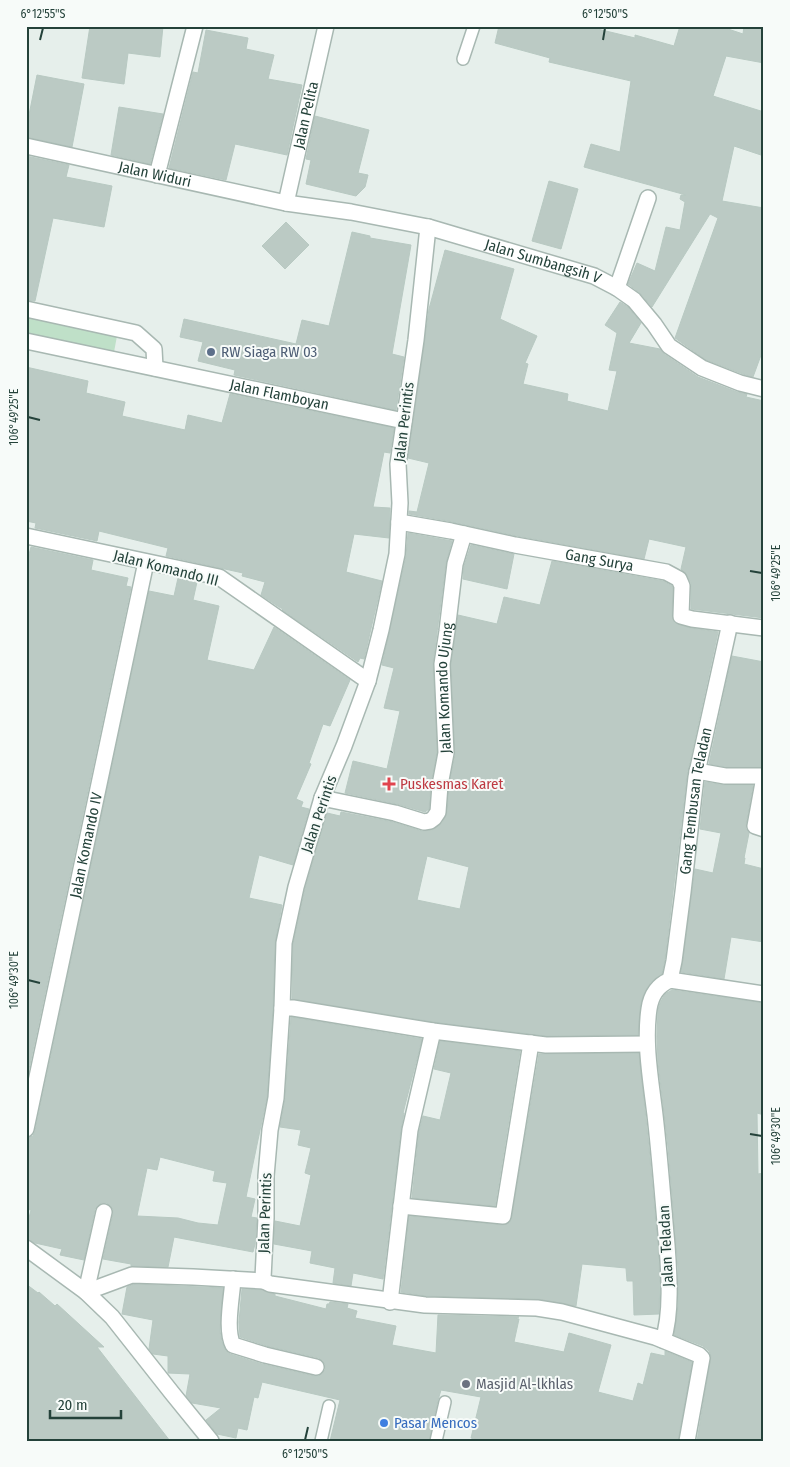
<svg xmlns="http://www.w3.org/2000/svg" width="790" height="1467" font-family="'Fira Sans Condensed',sans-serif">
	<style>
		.green { fill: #bfe0c8 }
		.building { fill: #bbcac4; stroke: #b8c9c2; fill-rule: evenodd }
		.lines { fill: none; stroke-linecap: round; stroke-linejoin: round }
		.service-casing { stroke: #a8b8b2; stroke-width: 14 }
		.minor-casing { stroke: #a8b8b2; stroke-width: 18 }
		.service { stroke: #fff; stroke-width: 11 }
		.minor { stroke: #fff; stroke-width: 15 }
		.ticks { fill: none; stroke: #24423a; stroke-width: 2 }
		.service-dot { fill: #5c6f8a; stroke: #f7fbf9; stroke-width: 2 }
		.health-dot { fill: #e0444e; stroke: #f7fbf9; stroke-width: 2 }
		.worship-dot { fill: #6b7280; stroke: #f7fbf9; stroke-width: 2 }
		.shop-dot { fill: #3f7fe0; stroke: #f7fbf9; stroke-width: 2 }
		.labels { text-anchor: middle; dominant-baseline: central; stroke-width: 4; stroke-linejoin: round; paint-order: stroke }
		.street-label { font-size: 15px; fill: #24423a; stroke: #f7fbf9 }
		.service-label { font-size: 15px; fill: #4e5e75; stroke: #f7fbf9; text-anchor: start }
		.health-label { font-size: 15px; fill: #be3a42; stroke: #f7fbf9; text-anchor: start }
		.worship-label { font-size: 15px; fill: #5b616d; stroke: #f7fbf9; text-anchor: start }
		.shop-label { font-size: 15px; fill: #366cbe; stroke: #f7fbf9; text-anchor: start }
		.neatline { fill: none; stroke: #24423a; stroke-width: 2 }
		.ticks-label { font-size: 12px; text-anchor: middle; fill: #24423a }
	</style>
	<rect width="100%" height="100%" fill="#e6efeb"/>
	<polygon class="green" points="26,309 117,336 114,352 26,341"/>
	<g class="building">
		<polygon points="90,26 163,26 160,57 128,53 124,84 82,78"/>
		<polygon points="499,26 585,26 635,38 635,35 674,46 680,26 719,26 743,34 744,26 764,26 764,63 726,56 713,96 764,112 764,156 734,146 722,201 764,208 764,347 753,377 743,374 706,360 675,338 718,218 710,214 652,307 641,294 628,284 637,263 655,271 666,227 680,230 685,202 680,199 681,195 686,195 584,167 591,144 620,152 631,81 549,62 550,58 495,43"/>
		<polygon points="206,30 248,38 246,49 274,55 268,79 302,85 287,155 235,144 226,180 169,168 193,72 198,73"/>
		<polygon points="37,75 84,84 72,147 26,137 26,130"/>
		<polygon points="119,107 163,114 150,164 111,155"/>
		<polygon points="315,116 369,130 358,173 368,175 365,187 356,196 306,184 311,160 306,159"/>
		<polygon points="26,156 69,165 66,177 112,186 104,227 53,218 35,301 26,300"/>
		<polygon points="549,181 578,189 561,249 532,241"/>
		<polygon points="286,222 309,245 285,269 262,246"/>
		<polygon points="352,232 370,236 370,238 411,245 392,354 404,357 396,410 234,375 235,370 198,361 203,342 180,337 184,319 296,344 302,320 329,326"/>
		<polygon points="445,250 514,269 500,319 537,336 525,363 528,364 523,384 568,394 567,401 608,411 617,371 609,370 617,333 605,325 620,302 628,307 641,323 629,343 660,349 664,354 698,377 737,392 747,394 746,397 764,401 764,618 691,609 691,583 687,575 681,569 686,547 649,539 644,559 517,536 453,522 409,514 409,511 417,512 429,463 408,458 429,309"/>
		<polygon points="26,367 88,381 86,393 125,402 122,416 185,430 188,415 222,423 230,394 394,428 390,453 384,452 373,507 390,508 389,538 354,534 346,572 382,581 364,659 360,658 358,662 282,610 283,609 279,607 261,595 265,582 242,576 243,573 166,556 168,548 99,531 97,541 35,528 36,523 26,521"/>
		<polygon points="408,533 452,541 446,563 433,663 437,752 431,783 429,809 425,812 397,804 345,793 353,761 387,769 400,711 384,708 394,668 382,665 406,556"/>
		<polygon points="471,545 514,554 507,589 463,579 464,566"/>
		<polygon points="31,547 93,560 91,570 128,578 126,586 131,587 26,1083 26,566"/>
		<path d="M552,561L663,581L672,586L673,588L672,616L675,623L691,628L718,632L687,775L665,959L662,974L651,982L643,996L640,1008L638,1035L547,1036L434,1022L292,999L293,944L305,889L327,813L340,816L341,812L393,822L422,831L432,830L442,823L447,813L449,786L455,755L451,664L458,615L497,624L504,597L540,605ZM427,856L469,867L460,909L417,900Z"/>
		<path d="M178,578L197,582L193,600L219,606L207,660L254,670L274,627L350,680L330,726L323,724L309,763L311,764L296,799L303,802L301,807L309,809L293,865L259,855L249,898L282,905L275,943L273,1008L267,1097L246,1197L255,1199L251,1217L257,1218L255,1244L253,1252L174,1237L168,1267L131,1266V1264L103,1259L113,1214V1209L107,1203H101L95,1209L84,1260L60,1255L62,1249L35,1243L26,1239V1230L31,1210L26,1209V1138L33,1136L35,1131L149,591L174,596ZM160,1157L215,1171L213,1181L227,1183L218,1225L198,1223L178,1218L137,1216L147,1168L157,1170Z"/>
		<polygon points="732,656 764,662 764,767 726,767 709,764"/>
		<polygon points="705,782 725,785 753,785 746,824 746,829 749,833 744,858 745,858 744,864 764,869 764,942 731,937 724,979 681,972 695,869 713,873 721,833 700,829"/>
		<polygon points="672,990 764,1003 764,1115 757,1113 758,1174 764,1173 764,1441 697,1441 711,1356 709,1351 703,1346 674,1335 678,1306 678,1268 668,1147 658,1062 657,1036 658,1010 660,1003 665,994"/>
		<polygon points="291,1017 422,1039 403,1113 404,1113 401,1129 383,1279 353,1273 351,1286 333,1283 335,1268 310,1263 312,1251 274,1244 275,1221 300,1226 311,1175 305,1173 311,1148 298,1145 301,1130 280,1127 285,1099"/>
		<polygon points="440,1041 520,1051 495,1206 412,1198 419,1132 423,1116 440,1120 451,1073 434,1069"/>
		<polygon points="639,1053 649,1148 658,1246 660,1281 659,1314 634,1315 633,1281 627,1281 626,1268 582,1264 576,1306 537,1299 426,1296 401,1292 409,1216 502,1225 507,1224 511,1221 539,1054"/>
		<polygon points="26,1284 38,1293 39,1292 55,1306 57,1304 104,1347 97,1347 170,1441 26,1441"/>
		<polygon points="134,1284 223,1288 220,1331 222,1342 226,1351 230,1354 262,1364 314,1376 319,1376 325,1370 325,1364 319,1358 267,1346 240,1337 239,1322 242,1289 262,1290 275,1294 275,1296 326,1309 327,1304 329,1304 330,1302 348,1304 347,1308 357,1311 355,1318 396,1326 392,1345 436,1353 438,1315 519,1317 514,1318 519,1319 514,1342 564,1352 569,1333 611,1345 598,1392 633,1401 638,1383 643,1385 651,1353 665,1356 665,1351 692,1362 678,1441 481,1441 471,1438 481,1397 441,1390 438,1400 429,1441 330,1441 340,1400 262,1382 258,1398 254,1397 247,1430 238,1428 236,1438 217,1434 206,1420 221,1408 192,1403 186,1396 190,1374 168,1373 168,1356 153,1354 149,1349 153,1320 122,1314 127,1287"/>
	</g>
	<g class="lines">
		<defs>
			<g id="service">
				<polyline points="463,59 474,26"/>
				<polyline points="321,1441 329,1406"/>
				<polyline points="436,1441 445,1402"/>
			</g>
			<g id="minor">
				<path id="s1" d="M26,146L286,203L351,212L428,227L594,276L617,288L634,300L654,324L669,346L702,368L740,383L764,389"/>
				<polyline points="157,175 195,26"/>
				<path id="s2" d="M286,203L326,26"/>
				<polyline points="428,227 416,340 398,464 400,503 397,554 381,630 368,681 344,746 322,798 296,887 284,943 282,1008 276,1098 270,1130 266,1176 266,1218 263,1278 264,1281 270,1284 425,1305 537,1308 562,1312 655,1337 699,1355 702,1358 687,1441"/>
				<polyline points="617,288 648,198"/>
				<polyline points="26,309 136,333 154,349 155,368"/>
				<path id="s3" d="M26,341L404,421"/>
				<path id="s4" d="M399,522L451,531L515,545L666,572L679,579L682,586L681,616L692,619L764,628"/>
				<polyline points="26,536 219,577 368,681"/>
				<polyline points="697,771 725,776 763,776 764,777 755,826 764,829"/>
				<path id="s5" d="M322,798L395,813L424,822L430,821L434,818L438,812L440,785L446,753L442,664L447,631L455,564L464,534"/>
				<path id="s6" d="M670,980L674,961L683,892L696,777L730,623"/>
				<polyline points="282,1008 293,1008 433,1031 546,1045 647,1044"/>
				<path id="s7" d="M26,1129L146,562"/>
				<polyline points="401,1206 503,1216 531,1043"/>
				<polyline points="26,1248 86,1292 112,1317 172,1393 211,1441"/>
				<path d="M233,1279C232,1297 225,1330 233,1345L265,1355L316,1367"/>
				<polyline points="86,1292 132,1275 193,1277 264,1281"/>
				<polyline points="86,1292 104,1212"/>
				<polyline points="390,1302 410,1130 433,1031"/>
				<path d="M663,1340C672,1314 669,1273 667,1245C663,1202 660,1158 655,1115C651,1081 644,1044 649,1009C651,995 658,985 670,980L764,994"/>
			</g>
		</defs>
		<use href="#service" class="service-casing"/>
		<use href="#minor" class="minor-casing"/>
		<use href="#service" class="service"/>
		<use href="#minor" class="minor"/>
	</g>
	<path class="ticks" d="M40,40L43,28M603,40L605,28M28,417L40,420M750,571L762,573M28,980L40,983M750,1134L762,1136M305,1440L308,1427"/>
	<circle class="service-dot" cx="211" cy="352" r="5"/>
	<path class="health-dot" d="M386.5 776.5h5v5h5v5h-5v5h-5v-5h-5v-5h5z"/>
	<circle class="worship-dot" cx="466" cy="1384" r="5"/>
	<circle class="shop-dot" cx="384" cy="1423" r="5"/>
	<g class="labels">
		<g class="street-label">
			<text stroke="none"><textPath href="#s2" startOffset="90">Jalan Pelita</textPath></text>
			<text stroke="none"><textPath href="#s1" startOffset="132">Jalan Widuri</textPath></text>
			<text stroke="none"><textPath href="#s1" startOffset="530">Jalan Sumbangsih V</textPath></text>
			<text stroke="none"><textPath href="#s3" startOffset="259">Jalan Flamboyan</textPath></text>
			<text transform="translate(404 422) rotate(-83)">Jalan Perintis</text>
			<text stroke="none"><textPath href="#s4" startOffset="204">Gang Surya</textPath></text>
			<text transform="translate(166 568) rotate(14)">Jalan Komando III</text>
			<text stroke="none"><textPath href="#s5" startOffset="248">Jalan Komando Ujung</textPath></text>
			<text stroke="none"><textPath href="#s6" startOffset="181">Gang Tembusan Teladan</textPath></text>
			<text transform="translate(319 814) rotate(-71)">Jalan Perintis</text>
			<text stroke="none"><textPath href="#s7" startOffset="290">Jalan Komando IV</textPath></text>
			<text transform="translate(265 1213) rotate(-88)">Jalan Perintis</text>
			<text transform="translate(666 1246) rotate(-93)">Jalan Teladan</text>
		</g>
		<g class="service-label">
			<text x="221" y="352">RW Siaga RW 03</text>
		</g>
		<g class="health-label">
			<text x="400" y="784">Puskesmas Karet</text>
		</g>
		<g class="worship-label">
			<text x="476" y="1384">Masjid Al-lkhlas</text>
		</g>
		<g class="shop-label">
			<text x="394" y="1423">Pasar Mencos</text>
		</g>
	</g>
	<rect width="790" height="1467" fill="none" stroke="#f7fbf9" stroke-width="55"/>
	<path d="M50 1410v8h71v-8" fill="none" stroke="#24423a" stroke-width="2.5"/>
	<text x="58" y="1410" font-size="15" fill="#24423a" stroke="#f7fbf9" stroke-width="4" paint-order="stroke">20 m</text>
	<rect x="28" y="28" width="734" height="1412" class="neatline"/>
	<g class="ticks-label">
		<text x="43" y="18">6°12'55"S</text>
		<text x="605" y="18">6°12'50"S</text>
		<text transform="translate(14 417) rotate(-90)" y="4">106°49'25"E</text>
		<text transform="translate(776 573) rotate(-90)" y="4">106°49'25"E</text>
		<text transform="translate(14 980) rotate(-90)" y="4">106°49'30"E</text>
		<text transform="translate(776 1136) rotate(-90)" y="4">106°49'30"E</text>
		<text x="305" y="1458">6°12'50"S</text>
	</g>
</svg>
